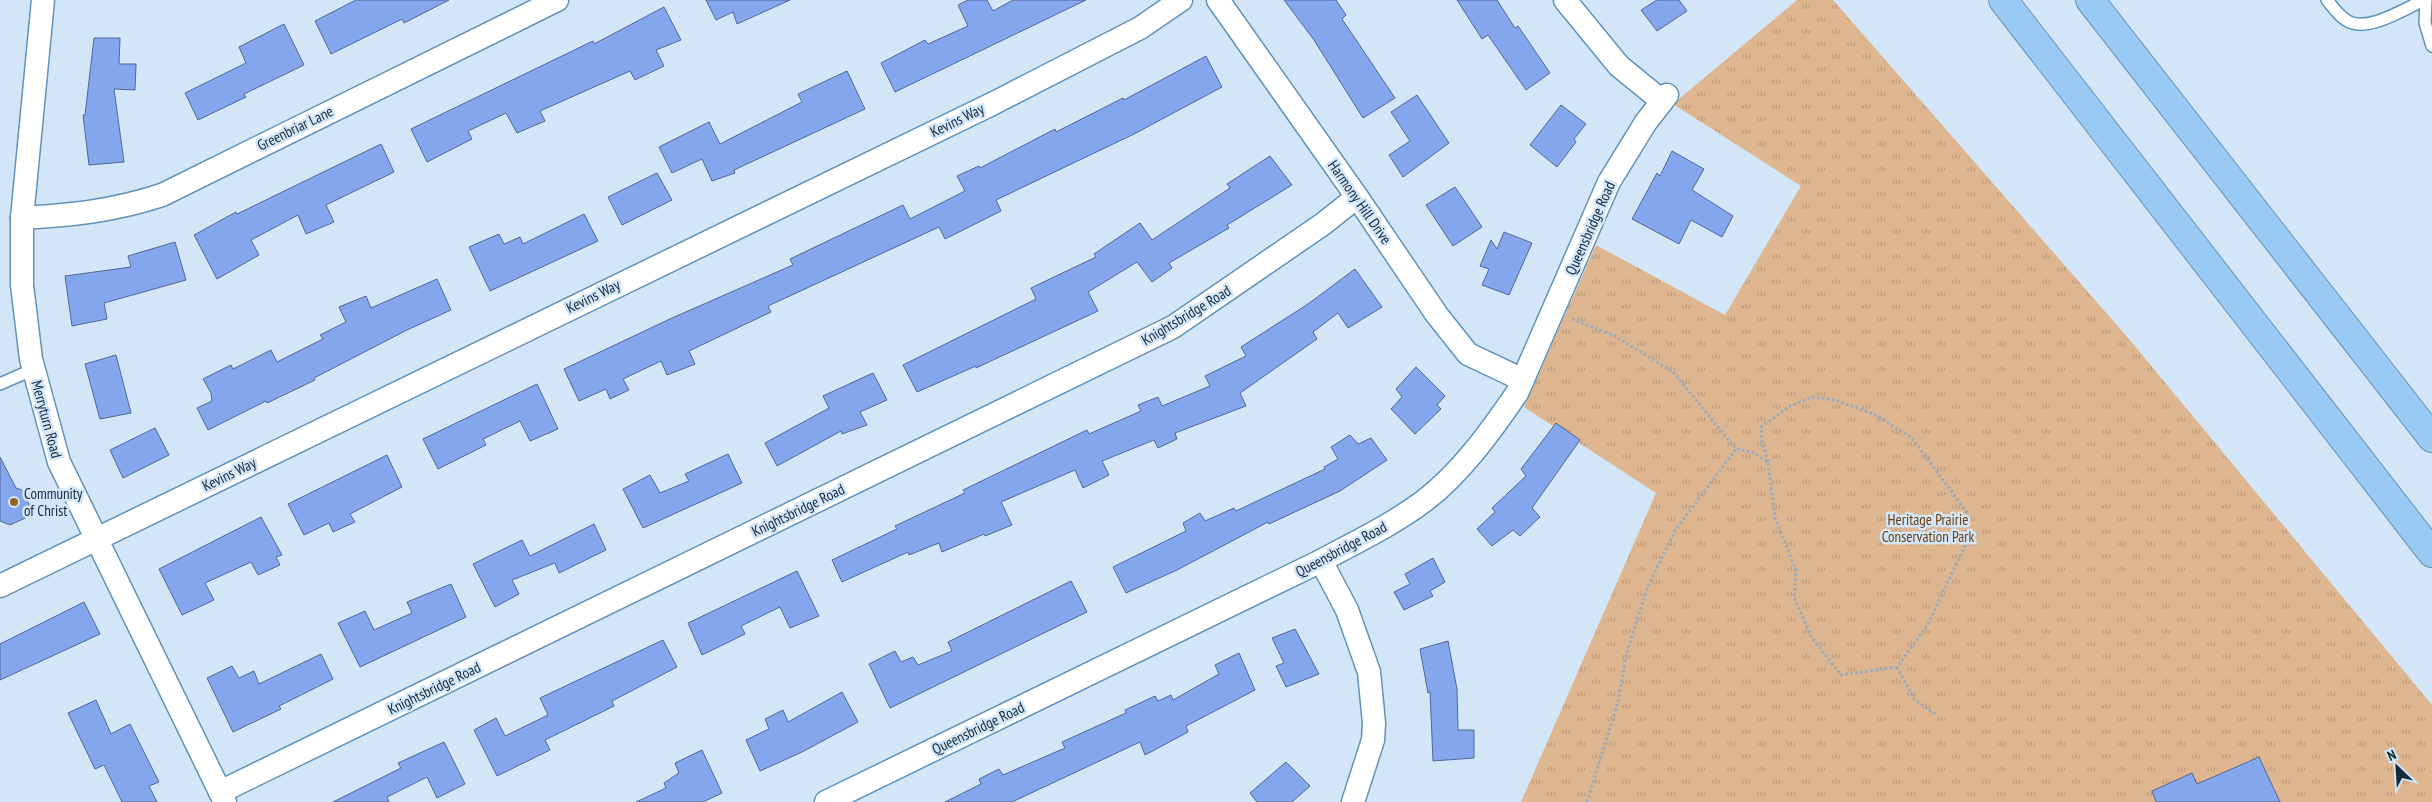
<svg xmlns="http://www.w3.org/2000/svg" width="2432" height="802" font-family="'PT Sans Narrow',sans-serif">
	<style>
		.grass { fill: url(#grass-tufts) }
		.building { fill: #84a6ed; stroke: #526898 }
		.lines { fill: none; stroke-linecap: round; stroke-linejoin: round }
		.lane-casing { stroke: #6293bb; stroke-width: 14 }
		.street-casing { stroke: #6293bb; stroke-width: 25 }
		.highway-casing { stroke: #6a92b2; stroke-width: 30 }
		.path { stroke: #98acbe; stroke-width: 3; stroke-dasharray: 2.5 2.5; stroke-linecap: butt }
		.lane { stroke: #fff; stroke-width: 11 }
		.street { stroke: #fff; stroke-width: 22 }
		.highway { stroke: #98caf3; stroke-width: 28 }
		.poi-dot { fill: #9c6221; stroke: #d2e6f8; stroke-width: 2 }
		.labels { text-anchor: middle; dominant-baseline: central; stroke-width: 5; stroke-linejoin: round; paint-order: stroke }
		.street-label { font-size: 15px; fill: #15293a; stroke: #d2e6f8 }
		.poi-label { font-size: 15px; fill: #15293a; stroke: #d2e6f8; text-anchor: start }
		.park-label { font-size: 15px; fill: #6a3f0e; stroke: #d2e6f8 }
	</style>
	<defs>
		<pattern id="grass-tufts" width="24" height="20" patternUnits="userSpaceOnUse" patternTransform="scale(1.25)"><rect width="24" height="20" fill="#deb690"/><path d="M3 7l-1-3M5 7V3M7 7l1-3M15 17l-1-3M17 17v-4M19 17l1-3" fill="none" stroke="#be9c7d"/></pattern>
	</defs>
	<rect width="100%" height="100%" fill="#d2e6f8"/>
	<polygon class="grass" points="1797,0 1833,0 2129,339 2432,705 2432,802 1521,802 1656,493 1524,407 1596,245 1725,315 1801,186 1673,104"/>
	<g class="building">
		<polygon points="356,0 449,0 404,23 402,19 331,54 315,21"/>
		<polygon points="706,0 790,0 737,24 733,12 716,20"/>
		<polygon points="968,0 987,0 993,11 1013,0 1086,0 895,92 881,63 925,40 928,44 968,26 958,5"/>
		<polygon points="1284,0 1336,0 1346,15 1342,19 1395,98 1363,118 1314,40"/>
		<polygon points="1457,0 1497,0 1515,28 1518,26 1550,73 1526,90 1488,35 1482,39"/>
		<polygon points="1657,0 1679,0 1687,11 1657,31 1641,10"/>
		<polygon points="664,7 681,40 656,50 664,66 635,80 630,71 540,111 545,121 517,133 506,113 468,131 472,139 427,162 411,129 593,41 594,44"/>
		<polygon points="284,24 304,65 244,94 246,97 198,120 185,93 246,63 239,47"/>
		<polygon points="94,38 120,38 119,64 136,64 135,90 114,89 124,162 89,165 83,115 85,115"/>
		<polygon points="1206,56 1222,87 1134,134 996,200 1001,211 945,239 939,227 768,306 771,312 689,351 695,364 667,375 661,361 623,379 629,390 610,399 606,389 579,401 564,369 672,318 793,265 790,259 903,205 910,219 965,191 957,176 979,166 980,168 1055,129 1056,132 1123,98 1124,100"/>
		<polygon points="847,71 865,109 734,170 735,173 712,181 702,159 672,173 659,147 709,122 720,144 802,102 798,94"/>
		<polygon points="1417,95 1449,143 1403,177 1389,155 1410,141 1391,112"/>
		<polygon points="1561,105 1586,124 1574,139 1576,142 1557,167 1530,145"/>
		<polygon points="381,144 394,172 326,205 334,222 306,234 298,215 251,240 259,255 217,279 194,235 236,212 237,214"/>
		<polygon points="1672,151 1704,169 1692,190 1733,216 1722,237 1691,220 1679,244 1632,219 1657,173 1660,176"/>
		<polygon points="1270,156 1292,185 1227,225 1229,228 1169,263 1172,268 1152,282 1137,262 1088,292 1098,311 976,368 976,366 917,392 903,365 1036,299 1031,288 1096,257 1094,254 1140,223 1152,240 1230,188 1227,184"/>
		<polygon points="657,173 672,200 622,225 608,197"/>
		<polygon points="1455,187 1482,227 1453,246 1426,205"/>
		<polygon points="584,214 598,241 490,291 469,247 499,234 504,244 520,237 523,244"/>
		<polygon points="1504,232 1532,243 1509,295 1482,285 1489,269 1480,266 1491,240 1497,249"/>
		<polygon points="175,242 186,280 104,303 107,319 72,326 65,276 131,267 128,256"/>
		<polygon points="1355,269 1382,307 1348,328 1338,313 1313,332 1317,339 1240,393 1246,406 1175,433 1177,439 1158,448 1154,440 1102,461 1109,475 1083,488 1075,470 1001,502 1012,525 985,536 984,534 942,552 939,543 909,555 908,552 842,582 832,560 897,529 895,526 965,493 963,490 1087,430 1089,434 1141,411 1138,405 1158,397 1162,406 1210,386 1205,376 1246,356 1241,347 1308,304"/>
		<polygon points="437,279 451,310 407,330 314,378 315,380 267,403 266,401 208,430 197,408 212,401 211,393 203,379 231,365 233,369 271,350 277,362 323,339 320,335 346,322 339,307 366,296 371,308"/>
		<polygon points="116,355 131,413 100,419 85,364"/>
		<polygon points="1416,367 1445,396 1437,405 1441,409 1415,434 1391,409 1402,397 1396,389"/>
		<polygon points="873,373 887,400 860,412 867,425 842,434 841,431 777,466 765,443 829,408 823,396"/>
		<polygon points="537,384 558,429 530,441 520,421 483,439 486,445 438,469 423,439"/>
		<polygon points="1556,423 1580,440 1532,508 1540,517 1520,536 1513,530 1492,546 1477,529 1495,512 1492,508 1526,476 1521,469"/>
		<polygon points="155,428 169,455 123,478 110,450"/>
		<polygon points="1350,435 1358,444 1371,438 1387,460 1340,491 1269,524 1268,522 1177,570 1126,593 1113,567 1186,531 1183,523 1200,513 1205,521 1234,508 1236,511 1325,469 1324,467 1338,459 1331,447"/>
		<polygon points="728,454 742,483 643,528 623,489 650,475 660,493 689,481 685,474"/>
		<polygon points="387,455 402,487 350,514 355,522 333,532 329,523 304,535 288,504"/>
		<polygon points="0,457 16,488 22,490 34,514 10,525 0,521"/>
		<polygon points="261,517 282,555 276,557 280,565 258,575 251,562 205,583 214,600 182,615 159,569"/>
		<polygon points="594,524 606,550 559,573 555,563 512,580 519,594 495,607 473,564 522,540 530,556"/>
		<polygon points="1433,558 1445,582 1430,591 1433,596 1404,610 1394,592 1410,584 1405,574"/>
		<polygon points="797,571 819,616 790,628 780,607 741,626 745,634 702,655 688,623"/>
		<polygon points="1071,581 1087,612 890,708 869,664 895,651 901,662 913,657 918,665 952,651 948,642"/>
		<polygon points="451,584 466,617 360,667 338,623 365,611 374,630 412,613 407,602"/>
		<polygon points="84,602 100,634 0,680 0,644"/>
		<polygon points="1295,629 1319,674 1286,687 1276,666 1284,663 1272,638"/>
		<polygon points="663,640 677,667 612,701 614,706 545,740 550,750 497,776 474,730 496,718 505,736 548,715 540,698"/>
		<polygon points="1448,641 1457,689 1458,730 1474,730 1474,758 1433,761 1430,692 1428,693 1420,649"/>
		<polygon points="1239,653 1255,690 1186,726 1188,732 1145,755 1140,742 1012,802 945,802 981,784 979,779 999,769 1003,775 1065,748 1062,742 1126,713 1125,710 1155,696 1158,701 1171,695 1173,700 1219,674 1215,665"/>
		<polygon points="321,654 333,679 279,706 281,709 233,732 207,678 232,666 239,678 254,671 259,684"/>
		<polygon points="842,692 858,722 802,752 760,771 746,740 769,729 765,719 783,710 788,722"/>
		<polygon points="96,700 111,734 130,724 159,782 149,786 157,802 122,802 104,765 95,769 68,713"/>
		<polygon points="444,742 465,784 437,798 427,777 387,797 389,802 333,802 401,768 398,763"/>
		<polygon points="702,750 722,793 703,802 636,802 666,788 664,783 679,773 675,763"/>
		<polygon points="2259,757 2280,802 2156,802 2152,791 2192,773 2197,784"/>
		<polygon points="1286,762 1310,786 1292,802 1257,802 1250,793"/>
	</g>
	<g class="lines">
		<defs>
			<g id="lane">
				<path d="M2327,0C2333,7 2338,15 2346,20C2366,34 2404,9 2424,0"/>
				<polyline points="2426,0 2425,23 2432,46"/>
				<polyline points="0,384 34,369"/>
			</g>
			<g id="street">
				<polyline points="43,0 22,218 22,285 31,359 59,462 225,802"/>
				<polyline points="1218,0 1357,197 1437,315 1468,354 1523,380"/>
				<polyline points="1565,0 1619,66 1662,101"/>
				<path d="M22,218C73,215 113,211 162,195L557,0"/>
				<polyline points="1321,561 1347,610 1369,672 1374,723 1373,740 1353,802"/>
				<polyline points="0,586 994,103 1140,28 1181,0"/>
				<polyline points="220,792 1173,327 1323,224 1357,197"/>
				<path d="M826,802L1321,561C1356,542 1392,525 1424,501C1460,474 1492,430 1517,393L1609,182L1646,122L1667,95"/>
			</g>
			<g id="highway">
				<polyline points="2003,0 2432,553"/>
				<polyline points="2090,0 2432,438"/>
			</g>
		</defs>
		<use href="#lane" class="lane-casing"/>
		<use href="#street" class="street-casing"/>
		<use href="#highway" class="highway-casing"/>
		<g class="path">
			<polyline points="1572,319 1615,336 1673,372 1736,449 1752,452 1768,462 1775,518 1796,570 1794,597 1812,638 1841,675 1897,667 1928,624 1965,546 1968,514 1912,438 1874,414 1835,400 1812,397 1790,406 1762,426 1761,438 1768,462"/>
			<polyline points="1897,667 1914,699 1935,714"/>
			<polyline points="1587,802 1618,702 1626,655 1648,586 1676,529 1736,449"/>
		</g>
		<use href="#lane" class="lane"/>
		<use href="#street" class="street"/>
		<use href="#highway" class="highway"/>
	</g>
	<circle class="poi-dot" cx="14" cy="502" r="5"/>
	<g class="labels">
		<g class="street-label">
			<text transform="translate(957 120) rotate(-26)">Kevins Way</text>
			<text transform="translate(295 128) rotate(-26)">Greenbriar Lane</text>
			<text transform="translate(1360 202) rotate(55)">Harmony Hill Drive</text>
			<text transform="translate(1590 228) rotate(-66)">Queensbridge Road</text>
			<text transform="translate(593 296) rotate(-26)">Kevins Way</text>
			<text transform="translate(1186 315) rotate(-31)">Knightsbridge Road</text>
			<text transform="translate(47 419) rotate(75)">Merryturn Road</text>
			<text transform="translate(229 474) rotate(-26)">Kevins Way</text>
			<text transform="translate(798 510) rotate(-26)">Knightsbridge Road</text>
			<text transform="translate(1341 549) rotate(-28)">Queensbridge Road</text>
			<text transform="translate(434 688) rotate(-26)">Knightsbridge Road</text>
			<text transform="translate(978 728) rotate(-26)">Queensbridge Road</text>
		</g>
		<g class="poi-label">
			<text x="24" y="493">Community<tspan x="24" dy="17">of Christ</tspan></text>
		</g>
		<g class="park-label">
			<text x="1928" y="519">Heritage Prairie<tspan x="1928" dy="17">Conservation Park</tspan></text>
		</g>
	</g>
	<g transform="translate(2397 767) rotate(335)" stroke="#d2e6f8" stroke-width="4" paint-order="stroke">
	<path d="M0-4L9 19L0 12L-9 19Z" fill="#15293a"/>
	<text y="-8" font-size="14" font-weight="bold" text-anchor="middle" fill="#15293a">N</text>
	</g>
</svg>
